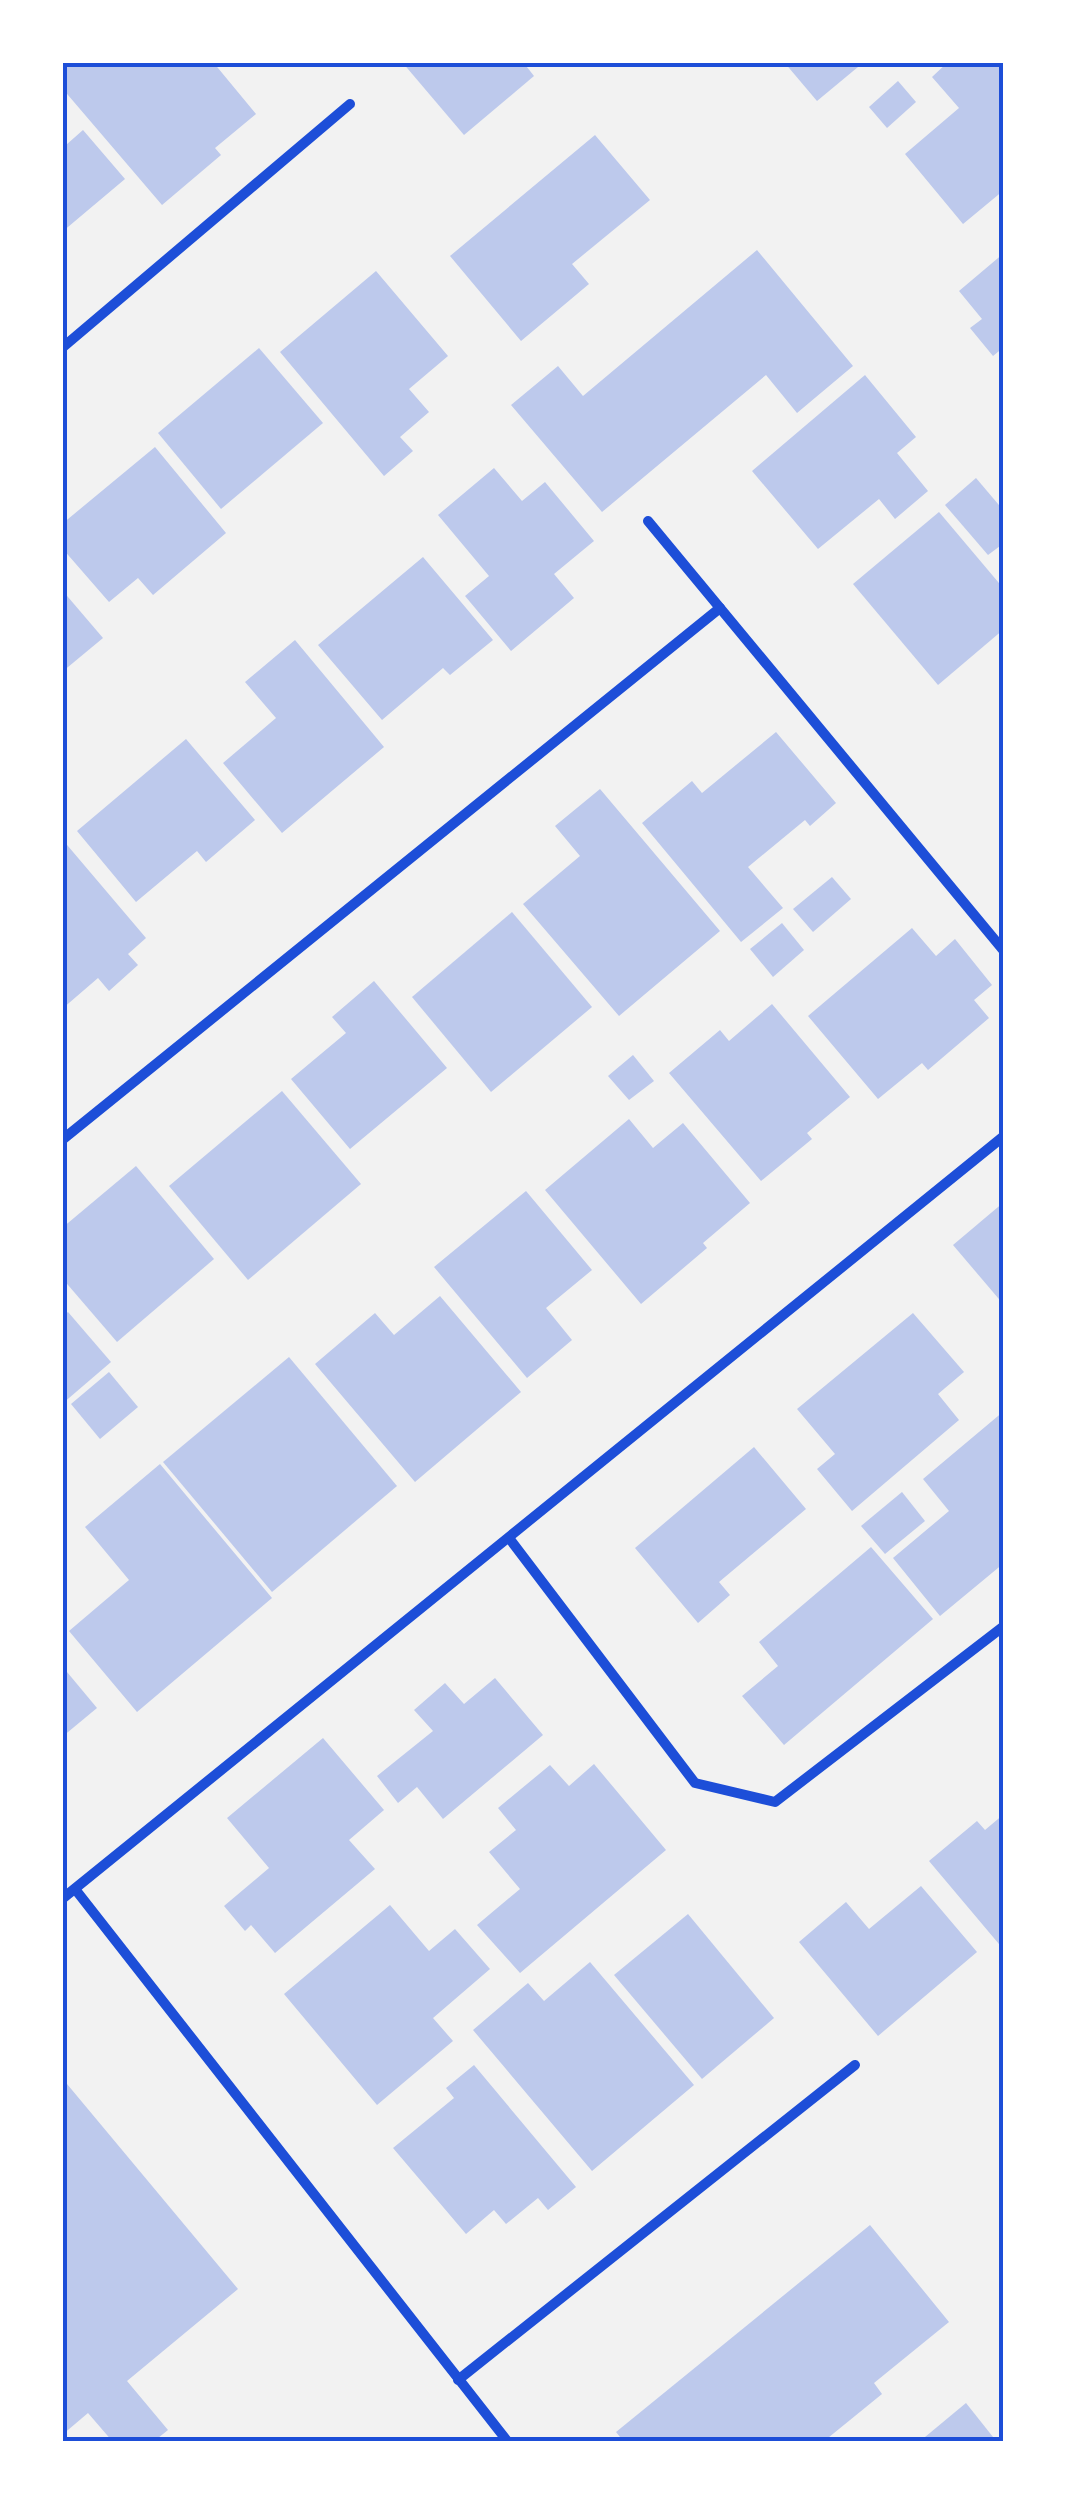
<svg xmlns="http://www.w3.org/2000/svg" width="1066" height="2504" font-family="'Archivo Narrow',sans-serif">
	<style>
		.building { fill: #bdc9ec }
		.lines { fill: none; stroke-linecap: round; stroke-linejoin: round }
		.minor { stroke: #1d4ed8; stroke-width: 10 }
		.neatline { fill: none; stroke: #1d4ed8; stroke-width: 4 }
	</style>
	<rect width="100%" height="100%" fill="#f2f2f2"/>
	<g class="building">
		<polygon points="73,62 213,62 256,114 215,148 221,155 162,205 62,88 62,71"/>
		<polygon points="402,62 523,62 534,76 464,135"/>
		<polygon points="784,62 864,62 817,101"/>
		<polygon points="948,62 1004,62 1004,190 963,224 905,154 959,108 932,77"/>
		<polygon points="898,81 916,102 887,128 869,107"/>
		<polygon points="83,130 125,179 62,232 62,140 66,145"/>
		<polygon points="595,135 650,200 572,264 589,284 521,341 450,256"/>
		<polygon points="757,250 853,366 797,413 766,375 602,512 511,405 558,366 583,396"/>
		<polygon points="1004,253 1004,347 993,356 970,328 982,319 959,291"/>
		<polygon points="376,271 448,356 409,389 429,412 400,437 413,451 384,476 280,352"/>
		<polygon points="259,348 323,423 221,509 158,433"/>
		<polygon points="865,375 916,437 897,453 928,491 895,519 879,499 818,549 752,471"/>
		<polygon points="155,447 226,533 153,595 138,578 109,602 62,548 62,524"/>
		<polygon points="494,468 522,501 545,482 594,541 554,574 574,598 511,651 465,596 489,576 438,515"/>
		<polygon points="976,478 1004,511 1004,543 988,555 945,505"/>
		<polygon points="939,512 1004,589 1004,629 938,685 853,584"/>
		<polygon points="423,557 493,640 450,675 443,668 382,720 318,645"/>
		<polygon points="62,590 103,638 62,672"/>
		<polygon points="295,640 384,747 282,833 223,763 276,718 245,682"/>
		<polygon points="776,732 836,803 810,826 805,820 748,867 783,908 741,942 642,823 692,781 702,793"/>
		<polygon points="186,739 255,820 206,862 197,851 136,902 77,831"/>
		<polygon points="600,789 720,931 619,1016 523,904 580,856 555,826"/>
		<polygon points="62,839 146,938 128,954 138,965 109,991 98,978 62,1009"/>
		<polygon points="832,877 851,899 813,932 793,909"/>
		<polygon points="512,912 592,1007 491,1092 412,997"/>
		<polygon points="782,923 804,950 773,977 750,949"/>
		<polygon points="912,928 936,956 955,939 992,985 974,1000 989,1018 928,1070 922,1063 878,1099 808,1016"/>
		<polygon points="374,981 447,1068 350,1149 291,1079 346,1033 332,1017"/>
		<polygon points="772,1004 850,1097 807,1133 812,1139 761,1181 669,1073 720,1030 729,1041"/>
		<polygon points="633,1055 654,1081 629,1100 608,1076"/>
		<polygon points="282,1091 361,1184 248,1280 169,1186"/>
		<polygon points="629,1119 653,1148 683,1123 750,1203 703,1243 707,1248 641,1304 545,1190"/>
		<polygon points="136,1166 214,1259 117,1342 62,1278 62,1228"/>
		<polygon points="526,1191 592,1270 546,1308 572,1340 527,1378 434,1267"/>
		<polygon points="1004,1202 1004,1305 953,1245"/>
		<polygon points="440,1296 521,1392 415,1482 315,1364 375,1313 394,1335"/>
		<polygon points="68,1312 111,1362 62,1404 62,1317"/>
		<polygon points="913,1313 964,1372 938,1394 959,1420 852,1511 817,1469 835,1454 797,1409"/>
		<polygon points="289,1357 397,1486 272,1592 163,1462"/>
		<polygon points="109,1372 138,1407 100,1439 71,1404"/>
		<polygon points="1004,1411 1004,1563 940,1616 893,1558 949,1511 923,1479"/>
		<polygon points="754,1447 806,1509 719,1582 730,1595 698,1623 635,1548"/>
		<polygon points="160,1464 272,1598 137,1712 69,1631 129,1580 85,1527"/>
		<polygon points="902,1492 925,1521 885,1554 861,1526"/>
		<polygon points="871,1547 933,1619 784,1745 742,1696 778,1666 759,1642"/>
		<polygon points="62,1666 97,1708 62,1737"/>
		<polygon points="495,1678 543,1735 443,1819 417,1787 398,1803 377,1776 433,1731 414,1710 445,1683 464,1704"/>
		<polygon points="323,1738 384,1810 349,1840 375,1869 275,1953 251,1925 245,1931 224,1906 269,1868 227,1818"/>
		<polygon points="594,1764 666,1850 520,1973 477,1925 520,1889 489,1852 516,1830 498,1808 550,1765 569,1786"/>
		<polygon points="1004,1814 1004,1950 929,1861 977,1821 985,1830"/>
		<polygon points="921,1886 977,1952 878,2036 799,1942 846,1902 869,1929"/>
		<polygon points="390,1905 429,1951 455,1929 490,1969 433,2018 453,2041 377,2105 284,1994"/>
		<polygon points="688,1914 774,2018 702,2079 614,1975"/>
		<polygon points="590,1962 694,2085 592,2171 473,2030 528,1983 544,2001"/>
		<polygon points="474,2065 576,2187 548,2210 538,2198 506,2224 494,2210 466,2234 393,2148 454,2098 446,2088"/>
		<polygon points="62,2078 238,2289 127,2381 168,2430 153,2442 113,2442 88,2413 62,2435"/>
		<polygon points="870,2225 949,2322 874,2383 882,2394 823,2442 624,2442 616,2432"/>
		<polygon points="966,2403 997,2442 919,2442"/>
	</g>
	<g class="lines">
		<g class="minor">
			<polyline points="62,348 350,104"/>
			<polyline points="648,521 1004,951"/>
			<polyline points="62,1140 720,608"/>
			<polyline points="509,1538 695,1783 775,1802 1004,1626"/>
			<polyline points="75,1889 508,2442"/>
			<polyline points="62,1899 1004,1136"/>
			<polyline points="458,2380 855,2065"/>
		</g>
	</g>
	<rect width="1066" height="2504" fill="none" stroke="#ffffff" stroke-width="130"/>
	<rect x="65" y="65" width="936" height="2374" class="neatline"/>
</svg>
